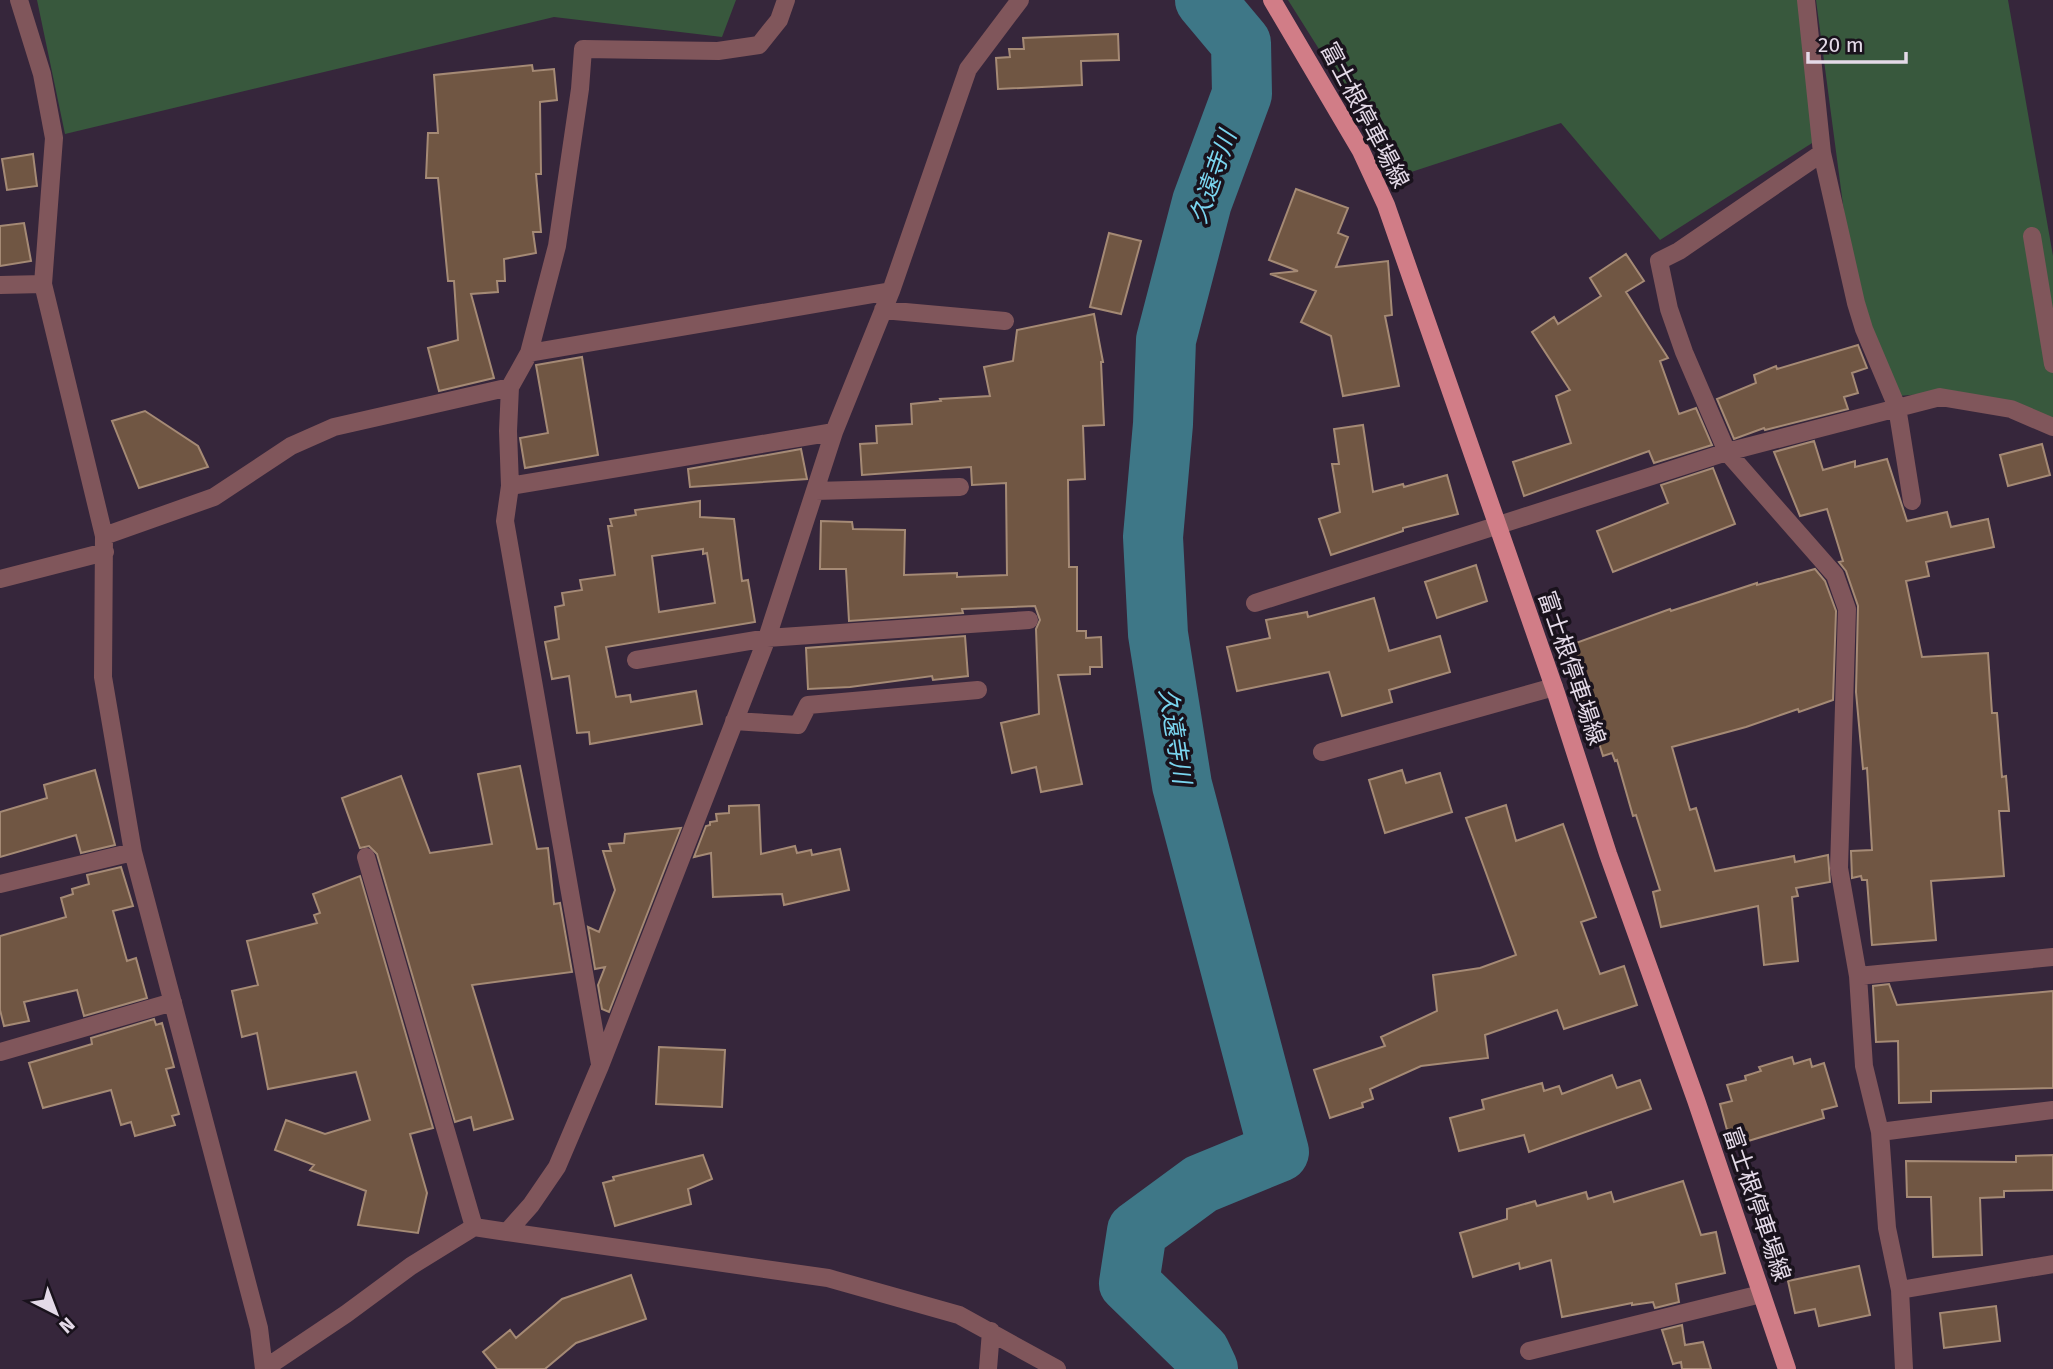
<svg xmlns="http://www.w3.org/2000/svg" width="2053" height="1369" viewBox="0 0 2053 1369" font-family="'Fira Sans','Noto Sans JP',sans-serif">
  <rect width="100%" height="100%" fill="#36263b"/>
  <path fill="#38583d" d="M37,0H736L722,37L554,17L65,134Z
    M1288,0H1801L1820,138L1660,240L1561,123L1399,176Z
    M1816,0H2008L2053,256V424L1957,391L1887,397L1856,303Z"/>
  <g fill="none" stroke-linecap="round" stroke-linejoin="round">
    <path stroke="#3e7787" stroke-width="60" d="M1205,0L1241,43L1242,94L1202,202L1166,340L1163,424L1153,537L1158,634L1182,785L1279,1152L1201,1184L1137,1231L1129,1283L1200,1352L1208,1369"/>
  </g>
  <path fill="#705643" stroke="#a58a75" stroke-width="2" fill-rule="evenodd" d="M1118,34L1119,60L1081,61L1082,85L998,89L996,58L1010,57L1009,49H1024L1023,38Z
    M532,65L533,71L554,69L557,100L540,102L541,174H536L541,232H533L536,253L504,259L505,281H497L498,292L471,294L494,378L439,391L428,348L458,340L454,281H448L438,178H426L428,133H438L434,75Z
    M33,154L37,186L7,190L2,159Z
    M1296,189L1348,208L1338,233L1348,237L1336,267L1388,261L1392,315L1385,316L1399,386L1343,396L1331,336L1301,322L1316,291L1270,274L1298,271L1269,260Z
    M24,223L31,261L0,266V226Z
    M1109,233L1141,241L1121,314L1090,307Z
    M1626,254L1644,281L1626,292L1668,358L1660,361L1679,414L1696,408L1712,445L1654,463L1649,451L1524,496L1513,462L1571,443L1556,396L1570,390L1532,332L1554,317L1558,324L1601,296L1590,278Z
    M1094,314L1103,362H1101L1104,425L1083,426L1085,479L1068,480L1069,567H1077V631H1086V638L1101,637L1102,667H1090V674L1058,675L1082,784L1041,792L1036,767L1012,773L1001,723L1039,714L1036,629L1040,620L1035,606L962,609L963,613L849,621L846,569H820L821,521L852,522L853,529L905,530L904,575L957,573V577L1007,575L1006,483L972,485L971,467L862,475L860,444L877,443L876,426L912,424L911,404L941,401L940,399L990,396L984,367L1013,361L1017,330Z
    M1858,345L1867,368L1852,373L1858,393L1844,397L1848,409L1765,430L1764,428L1734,439L1717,399L1756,383L1754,375L1776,366L1777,369Z
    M582,357L598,455L525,468L520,438L548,433L536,365Z
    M145,411L198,446L208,467L139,488L112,421Z
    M1363,425L1373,492L1403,484L1404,487L1447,475L1458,514L1403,528V531L1331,555L1319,519L1340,512L1332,464H1339L1334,429Z
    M1814,441L1823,470L1855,461V467L1887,459L1907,521L1947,512L1951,527L1988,519L1994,547L1926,562L1929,576L1906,581L1922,657L1988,653L1992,713H1997L2002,777L2006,776L2009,811H1999L2004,876L1931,881L1936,940L1872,945L1867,880H1862L1861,876L1852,878L1851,851L1872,850L1867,768L1863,769L1856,692L1858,606L1846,571L1839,562L1843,561L1827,509L1800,516L1774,452Z
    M2042,444L2050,475L2008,486L2000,455Z
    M801,449L807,479L690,487L688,469Z
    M1713,468L1735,524L1613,572L1597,531L1668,503L1661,485Z
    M700,501V517L734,519L742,581L748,580L755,622L606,647L616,697L630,695L631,702L696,691L702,724L590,744L589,732L577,733L569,676L552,679L545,642L559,639L555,607L564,605L562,593L582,590L580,580L615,575L608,526H612L610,519L636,515L635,510ZM703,549V554L707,553L715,603L659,612L652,556Z
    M1476,565L1487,601L1437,618L1425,582Z
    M1815,569L1825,581L1836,611L1833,700L1799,712L1798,709L1746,727L1672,747L1690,810L1696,808L1715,871L1794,856L1795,862L1828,855L1830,882L1796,888L1798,896L1792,897L1798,961L1764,965L1758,906L1661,927L1653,892L1660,890L1636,815L1633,816L1617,760L1615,761L1612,753L1603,756L1590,714L1588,715L1568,659L1578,656L1573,644L1670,609L1671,611L1757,583V585Z
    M1374,598L1389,651L1440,636L1450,672L1389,690L1392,702L1342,716L1329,672L1237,691L1227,647L1270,638L1266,620L1307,612L1308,617Z
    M965,636L968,676L933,680L932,676L850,687L808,689L806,648Z
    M520,766L537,849L548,848L554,904L560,903L572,972L472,985L513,1119L474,1130L471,1117L455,1122L377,854L369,846L360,848L342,798L401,776L430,853L492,844L478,774Z
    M95,770L115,845L81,853L76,835L0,857V812L47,798L44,785Z
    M1402,770L1406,783L1440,773L1452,812L1385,833L1369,780Z
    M759,805L761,854L795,846L797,853L811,850L812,855L840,849L849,890L784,905L782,894L713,897L711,853L694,857L706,826L710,825V822L717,821L716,814L729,813V806Z
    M1506,805L1516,841L1563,824L1596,917L1581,922L1600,974L1624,966L1637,1005L1564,1029L1557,1010L1485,1035L1488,1058L1421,1066L1370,1089L1373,1099L1362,1103L1363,1107L1330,1118L1314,1070L1385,1046L1381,1037L1437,1011L1433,975L1480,968L1516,955L1466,818Z
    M681,828L667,863L609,1012L602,1009L598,985L605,967L595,969L588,927L599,932L615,890L603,851H611L609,844L624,843L625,834Z
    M121,867L133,906L113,911L127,961L136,958L147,998L84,1016L77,990L24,1002L29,1021L4,1026L0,1010V936L66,917L61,898L73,894L72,889L89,884L87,875Z
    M360,876L433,1128L410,1134L427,1193L418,1233L358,1225L366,1191L310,1170L314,1165L275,1150L286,1120L325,1134L370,1120L356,1072L268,1089L257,1033L242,1037L232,991L258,985L247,941L317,923L314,915L320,913L313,894Z
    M1889,984L1897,1005L2053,991V1088L1931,1091V1102L1899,1103L1898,1041L1876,1042L1873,986Z
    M154,1019L156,1025L162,1023L174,1067L166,1069L179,1114L172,1116L175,1125L135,1136L131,1122L121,1125L111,1090L43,1108L29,1063L92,1044L91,1038Z
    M659,1047L725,1050L722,1107L656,1104Z
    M1792,1057L1794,1064L1810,1059L1812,1067L1824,1063L1837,1106L1822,1110L1824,1118L1735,1145L1730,1129L1727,1130L1720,1104L1732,1101L1727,1085L1746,1080L1745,1076L1761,1071L1759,1067Z
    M1612,1075L1617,1088L1640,1080L1651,1109L1529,1152L1524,1135L1459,1151L1450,1118L1484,1109L1482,1100L1542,1083L1544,1091L1559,1086L1562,1094Z
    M703,1155L712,1179L688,1189L691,1204L615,1226L603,1183L614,1180L613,1177Z
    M2053,1155V1190L2004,1191V1197L1980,1198L1982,1255L1933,1257L1931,1197H1907L1906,1161L2016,1162V1156Z
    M1683,1181L1701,1235L1716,1232L1725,1273L1676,1284L1679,1302L1655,1308L1653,1302L1632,1305V1303L1562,1317L1551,1260L1520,1269L1519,1263L1473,1277L1460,1233L1507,1219V1209L1535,1201L1537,1206L1586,1192L1588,1199L1611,1192L1614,1202Z
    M1859,1266L1870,1315L1819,1326L1815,1309L1795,1313L1788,1281Z
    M631,1275L646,1319L576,1343L545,1369H497L483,1352L510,1330L516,1338L562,1299Z
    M1996,1306L2000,1341L1944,1348L1940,1313Z
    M1682,1325L1685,1345L1703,1342L1711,1369H1682L1681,1362L1673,1364L1662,1330Z"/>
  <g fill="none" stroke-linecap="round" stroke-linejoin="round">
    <path stroke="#80565b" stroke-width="18" d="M19,0L42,74L54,138L43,284L104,536L103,677L133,852L259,1328L264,1369
      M1806,0L1822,153L1856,303L1864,329L1897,407L1912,501
      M1822,153L1679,251L1659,261L1669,309L1684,352L1727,452L1835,575L1847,609L1839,868L1858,976L1864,1066L1880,1132L1887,1228L1900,1290L1904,1369
      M2032,236L2053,364
      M0,285L43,284
      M883,310L1005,321
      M529,353L891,291
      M510,486L834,432
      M815,491L960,487
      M104,536L214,497L291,446L334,427L510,387
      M0,579L105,552
      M1255,603L1727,452L1940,397L2011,409L2053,427
      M636,660L767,638L1029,620
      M734,721L798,725L808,705L978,690
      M1322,752L1554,687
      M366,857L474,1227
      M0,884L133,852
      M1858,976L2053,957
      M0,1052L173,1002
      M600,1064L505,521L510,486L508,431L510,387L529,353L557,246L580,89L583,49L718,51L759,45L779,20L786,0
      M1880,1132L2053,1110
      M507,1232L828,1278L959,1315L1057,1369
      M1900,1290L2053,1264
      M1529,1351L1761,1294
      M264,1369L346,1314L411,1266L474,1227L507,1232L531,1205L557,1167L600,1066L767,638L834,432L891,291L968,69L1020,0
      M988,1369L991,1331"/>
    <path stroke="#d17d87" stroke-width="18" d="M1272,0L1361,151L1386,205L1556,693L1608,854L1696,1100L1787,1369"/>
  </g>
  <g text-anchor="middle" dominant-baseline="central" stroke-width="7" stroke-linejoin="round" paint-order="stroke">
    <g font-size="23" fill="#e4dae8" stroke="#19121c">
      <text transform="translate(1365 115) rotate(62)">富士根停車場線</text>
      <text transform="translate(1572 668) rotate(71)">富士根停車場線</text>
      <text transform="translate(1757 1204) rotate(71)">富士根停車場線</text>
    </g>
    <g font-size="24" font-style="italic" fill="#7ad5ef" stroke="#19121c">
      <text transform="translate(1213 177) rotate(-71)">久遠寺川</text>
      <text transform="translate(1175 736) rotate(81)">久遠寺川</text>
    </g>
  </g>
  <g transform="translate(56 1313) rotate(138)" stroke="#19121c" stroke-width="5" paint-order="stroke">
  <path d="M0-5L12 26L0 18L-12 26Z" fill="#e4dae8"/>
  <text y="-10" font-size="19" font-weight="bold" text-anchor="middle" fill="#e4dae8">N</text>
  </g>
  <path d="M1808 52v10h98v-10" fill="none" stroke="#e4dae8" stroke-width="3.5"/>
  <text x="1818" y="52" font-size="21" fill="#e4dae8" stroke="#19121c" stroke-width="5" paint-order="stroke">20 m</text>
</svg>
